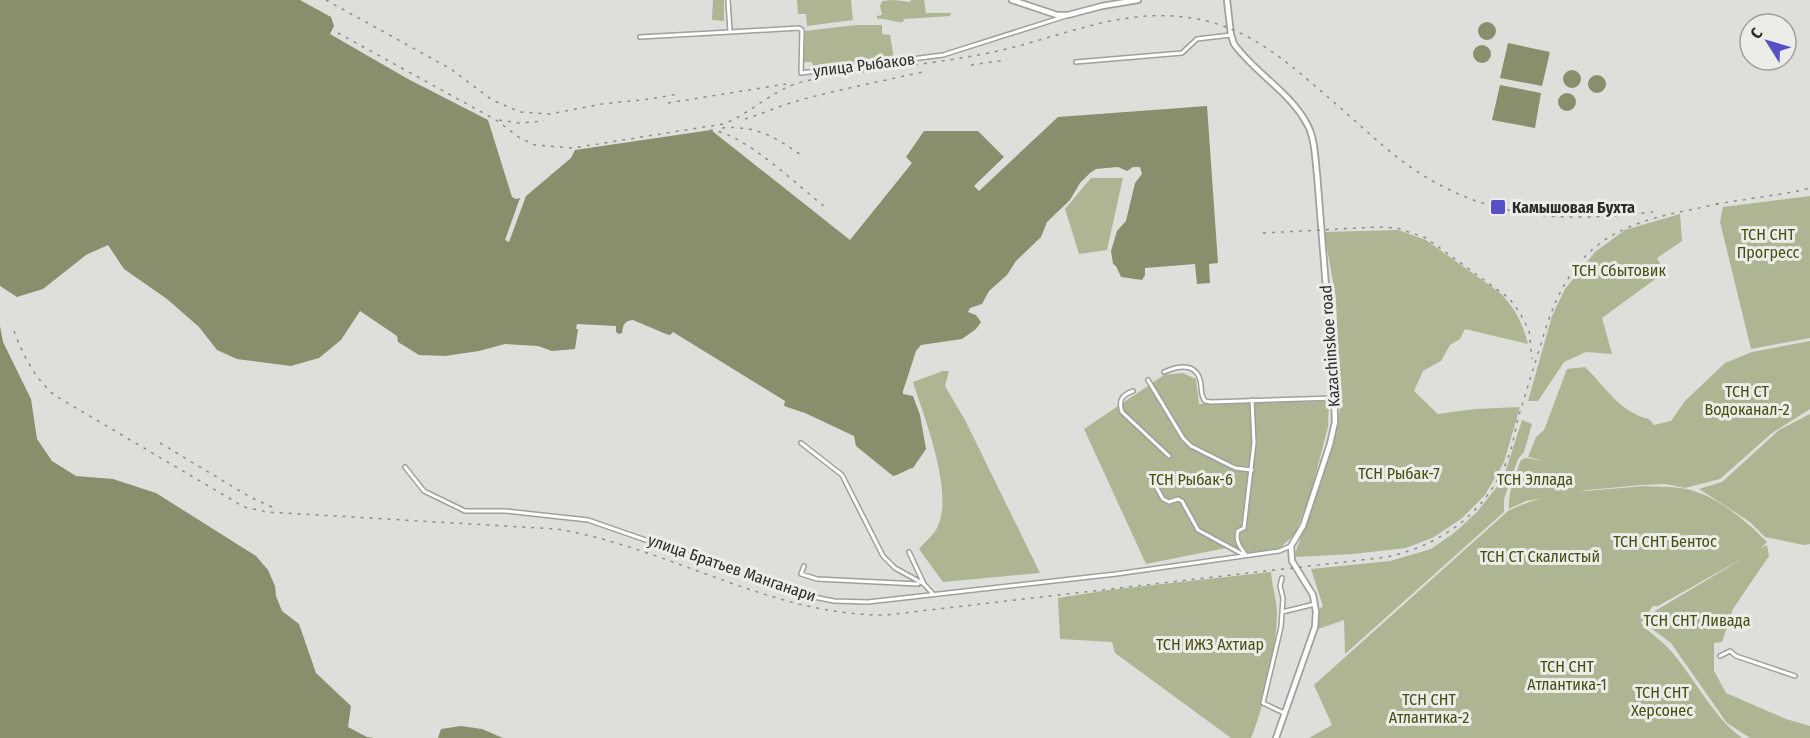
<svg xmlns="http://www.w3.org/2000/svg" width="1810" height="738" viewBox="0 0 1810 738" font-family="'Fira Sans Condensed',sans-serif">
  <rect width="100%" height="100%" fill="#dedfdb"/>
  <path fill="#aeb593" d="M713,0H724V21L712,20Z
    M797,0H851L853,20L807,26L806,14H798Z
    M893,0L910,2L911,0H924L926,13H951L950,16L904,19L903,22C895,23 886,18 877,19V16L882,15L880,6L882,1Z
    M856,25H882V34L890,35L894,58L813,66L812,62H803L805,31Z
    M1091,178H1123L1107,250L1079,254L1065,209Z
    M1810,196V338L1751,349L1720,222L1723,207Z
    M1680,214L1682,241L1657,258L1665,272L1602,318L1612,354L1586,352L1564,362L1538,401H1528L1552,316L1565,289L1595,252L1625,230Z
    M1398,230L1426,240L1499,292C1514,306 1523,324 1528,344L1465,329L1460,339L1450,345L1441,361L1423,371L1414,391L1438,414L1475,409L1520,407L1504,462L1485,495L1461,519L1434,537L1406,548L1353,554L1294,557L1338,427L1340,404L1336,298L1324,232Z
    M1810,341V409L1772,433L1720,479L1685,488L1665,484L1641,485L1589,490L1526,501L1509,509C1508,492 1515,476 1521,460L1526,458L1544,461L1528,457L1536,437L1544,430L1567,369L1585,367C1605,386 1620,413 1649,419L1654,425L1671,421L1685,401L1725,363L1752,352Z
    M943,371H949L945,386L965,420L1040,573L943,582L919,549C924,543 933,535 937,528C955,494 924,417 913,382Z
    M1183,373L1196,379L1199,404L1329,401L1328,427L1311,492L1295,534L1280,548L1251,553L1231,547L1146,564L1084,429L1164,375Z
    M1810,414V544L1804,545L1765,537L1750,522L1699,489L1722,482L1779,430Z
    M1522,420L1532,424L1524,452L1518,459L1504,499V512L1345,654L1344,620L1318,629V611L1323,606L1311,569L1390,561L1431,549L1454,533L1477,512L1503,479Z
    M1643,486C1655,487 1668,486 1680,488C1713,492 1744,519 1767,542L1761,548L1767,545L1769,556L1733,609L1722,642L1714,643V671L1726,693L1786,719L1810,726V738H1750L1727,723L1671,643L1652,629L1649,620L1655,611L1747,556L1658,606H1653L1641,623C1650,634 1659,638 1668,648C1695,677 1710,714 1742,738H1309L1332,725L1314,685L1508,511C1548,490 1598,491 1643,486Z
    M1271,572C1272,586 1277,600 1277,614C1276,651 1265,704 1251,738H1231L1115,653L1112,642L1060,639L1058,598L1109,590Z"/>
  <path fill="#898f6c" d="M0,0H300L331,17L334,26L330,34L408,79L488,120L512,197L516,199L520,198L505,240L509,242L526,196L571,158L575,150L711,130L850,240L912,163L906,157L924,131H978L1004,157L974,186L979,191L1058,117L1207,106L1218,263L1209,264L1210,283L1197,284L1195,264L1145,268V275L1142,280L1121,277L1116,266L1113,264L1111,251L1117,231L1126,221L1135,183L1142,174L1140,167H1133L1127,171L1118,167L1096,169L1090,173L1080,183L1070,200L1047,222L1041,237L1016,261L1007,275L989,291L982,304L970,308L968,312L976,315L981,322L976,329L962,339L921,345L916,351L903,391V394L913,396L920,415L926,449L913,468C905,470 901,474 893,476L856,446L854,436L805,413L784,406L785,401L673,332L670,335L666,334L633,320C624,321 623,325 622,333L619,334L616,332V326L577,324L576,329H578L575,349L552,351L538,346L505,344L479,351L445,356L419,355L398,342L397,336L360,311L341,340L319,358L291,366L237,359L217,350L199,327L167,299L124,269L108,245L86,255L43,289L17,297L0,286Z
    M1478 31a9 9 0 1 1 18 0a9 9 0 1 1-18 0Z
    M1508,43L1550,52L1542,86L1500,78Z
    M1473 54a9 9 0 1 1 18 0a9 9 0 1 1-18 0Z
    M1563 79a9 9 0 1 1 18 0a9 9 0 1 1-18 0Z
    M1588 84a9 9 0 1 1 18 0a9 9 0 1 1-18 0Z
    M1500,85L1541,93L1535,128L1492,120Z
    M1558 102a9 9 0 1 1 18 0a9 9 0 1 1-18 0Z
    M0,326L3,342L31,399L37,439L52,461L76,476L113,479L156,493L256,556L268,570L275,586L276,596L282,611L299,624L316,673L351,706L348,727L367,737L374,738H0Z
    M461,726L482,729L503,738H438L441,729Z"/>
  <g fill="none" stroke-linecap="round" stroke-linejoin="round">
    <g stroke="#9fa09c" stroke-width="6">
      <path id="street" d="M728,0L730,32L799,28L802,30L801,73L943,55L1066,16
        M640,37L730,32
        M1076,62L1182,53L1197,39L1231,35
        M1164,372C1175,367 1193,362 1199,377C1203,385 1199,394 1205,401L1211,402L1335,398
        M1148,380L1183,438L1191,446L1235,468L1252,470
        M1133,391C1122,395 1118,400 1122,412L1169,456
        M801,443L842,475L883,556L895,568L924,584
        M405,467L424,491L465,511H505L588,520L804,595L834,601L868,602L1116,574L1279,551L1291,546
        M1149,474L1163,499L1169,502L1178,499L1182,501L1198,530L1244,555
        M909,552L924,584
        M1246,555C1240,547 1235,541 1238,531L1244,528L1254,443L1252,400
        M804,566L801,574L817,579L918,584
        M1282,578L1280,586L1283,598L1281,627L1263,703L1284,713
        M924,584L933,594
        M1282,612L1315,604
        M1720,656L1730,651L1736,656L1795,676"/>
    </g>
    <g stroke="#9fa09c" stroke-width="8">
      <path id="secondary" d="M1227,0L1231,35L1234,44C1255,73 1290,92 1307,124C1315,138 1315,158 1317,174L1334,388L1335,422L1330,444L1303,526L1291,546L1292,561L1313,595L1316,612L1315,627L1276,738"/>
    </g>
    <g stroke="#9fa09c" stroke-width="8">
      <path id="primary" d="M1012,0L1057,15H1068L1102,6L1138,0"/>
    </g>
    <use href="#street" stroke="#fff" stroke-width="3"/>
    <use href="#secondary" stroke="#fff" stroke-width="4.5"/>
    <use href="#primary" stroke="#fff" stroke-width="4.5"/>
    <path stroke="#8c8c89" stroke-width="1.5" stroke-dasharray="3 6" stroke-linecap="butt" d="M326,0L451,69L492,100L520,112L550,114L602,104L650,99L678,94
      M338,33L496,120L520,138L535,145L573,148L723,124C750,114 770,92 798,83C819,77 841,75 863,72C901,67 940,62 978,55C1059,41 1126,0 1211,22C1258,35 1293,67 1329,98C1355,120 1379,144 1406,164C1485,220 1561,223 1653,212
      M971,65L1007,60
      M668,103L786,84
      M745,119C762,114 779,106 797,101C840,89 883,81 927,71
      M499,120L519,123L544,121
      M722,128C758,125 776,138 804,157
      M710,130C743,132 798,186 825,207
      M1716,204L1794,192L1810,188
      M1263,233L1378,227L1397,228L1426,238L1509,298L1520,313L1529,330L1532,359
      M14,331C23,355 34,377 54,395L244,507L267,512L556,529C669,547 770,616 886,615L1387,557C1442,545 1487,512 1508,458C1513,445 1515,431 1518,418C1526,393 1533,369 1541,344C1552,305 1568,266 1603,241C1639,217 1682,212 1723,203
      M160,443L250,497L274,508"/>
  </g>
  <rect fill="#5750c8" stroke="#ecede8" stroke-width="2" x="1490" y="199" width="16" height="16" rx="3"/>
  <g text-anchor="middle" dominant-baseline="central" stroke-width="6" stroke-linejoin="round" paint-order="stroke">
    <g font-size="16" fill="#2c2c2a" stroke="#ecede8">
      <text transform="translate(864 65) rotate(-7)">улица Рыбаков</text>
      <text transform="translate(1330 346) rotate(-94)">Kazachinskoe road</text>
      <text transform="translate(732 568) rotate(19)">улица Братьев Манганари</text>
    </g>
    <g font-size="16" font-weight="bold" fill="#2c2c2a" stroke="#ecede8" text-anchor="start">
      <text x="1512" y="207">Камышовая Бухта</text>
    </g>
    <g font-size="16" fill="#474f12" stroke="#ecede8">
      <text x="1768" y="234">ТСН СНТ<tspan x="1768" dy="18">Прогресс</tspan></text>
      <text x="1619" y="270">ТСН Сбытовик</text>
      <text x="1747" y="391">ТСН СТ<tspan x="1747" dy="18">Водоканал-2</tspan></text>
      <text x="1399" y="473">ТСН Рыбак-7</text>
      <text x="1191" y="479">ТСН Рыбак-6</text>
      <text x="1535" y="479">ТСН Эллада</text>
      <text x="1665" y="541">ТСН СНТ Бентос</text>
      <text x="1540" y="556">ТСН СТ Скалистый</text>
      <text x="1697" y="620">ТСН СНТ Ливада</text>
      <text x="1210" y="644">ТСН ИЖЗ Ахтиар</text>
      <text x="1567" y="666">ТСН СНТ<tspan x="1567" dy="18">Атлантика-1</tspan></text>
      <text x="1662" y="692">ТСН СНТ<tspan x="1662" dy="18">Херсонес</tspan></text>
      <text x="1429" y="699">ТСН СНТ<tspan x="1429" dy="18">Атлантика-2</tspan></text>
    </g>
  </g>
  <g transform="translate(1768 42) rotate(307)"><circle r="28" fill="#ecede8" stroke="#9fa09c" stroke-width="1.5"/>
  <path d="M0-4.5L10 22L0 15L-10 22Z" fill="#5750c8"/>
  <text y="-9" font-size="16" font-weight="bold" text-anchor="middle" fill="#2c2c2a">С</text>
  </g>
</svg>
